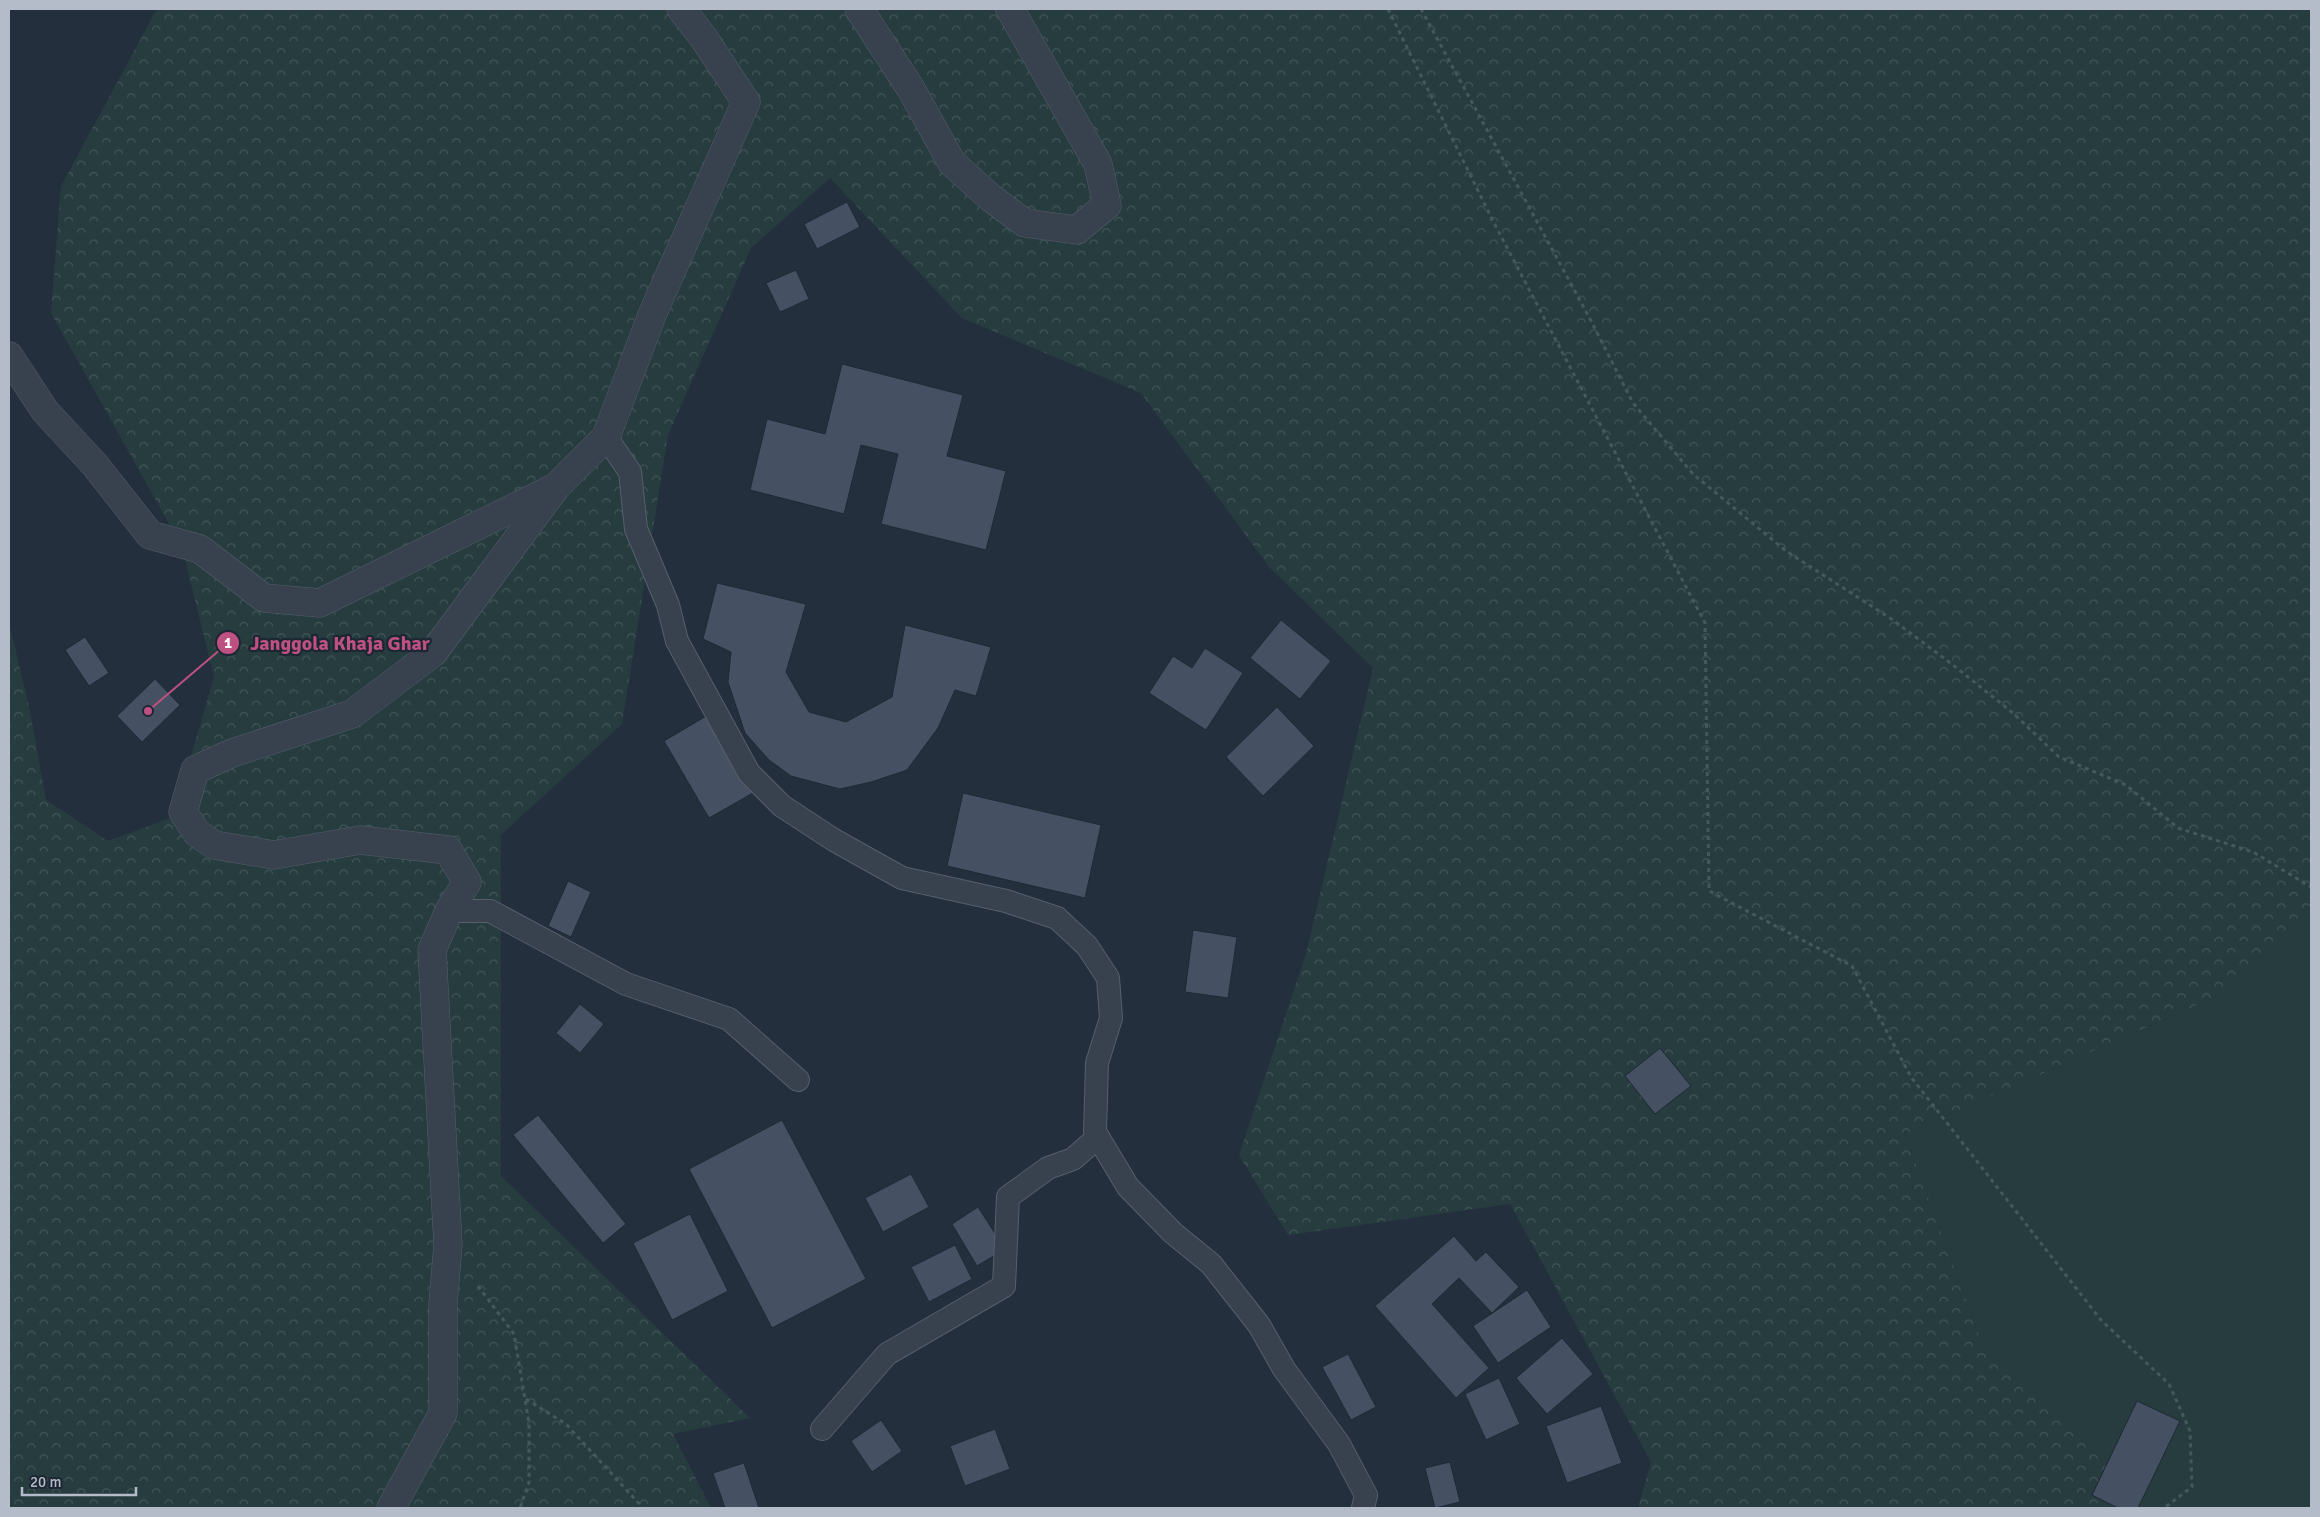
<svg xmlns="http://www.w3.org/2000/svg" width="2320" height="1517" viewBox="0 0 2320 1517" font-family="Signika,sans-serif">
  <defs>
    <pattern id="forest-crowns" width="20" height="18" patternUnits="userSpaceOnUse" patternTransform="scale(1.25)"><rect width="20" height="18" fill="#263c3f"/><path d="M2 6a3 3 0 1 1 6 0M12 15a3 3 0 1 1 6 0" fill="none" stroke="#435659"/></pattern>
  </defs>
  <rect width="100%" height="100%" fill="#242f3e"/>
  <path fill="#263c3f" d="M2311,905V1508H2148L1979,1335L1905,1134L2227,992Z"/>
  <path fill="url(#forest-crowns)" d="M157,9H2311V905L2227,992L1905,1134L1979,1335L2148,1508H1638L1651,1462L1510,1204L1288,1235L1239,1155L1306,954L1373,668L1270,568L1141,393L962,318L830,178L751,248L668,435L622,724L501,835V1176L750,1418L673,1434L711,1508H9V623L30,711L46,800L108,841L173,817L214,677L182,547L51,313L61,186Z"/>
  <path fill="#455162" stroke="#1f2835" d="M847,202L860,227L817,249L804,224Z
    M796,270L809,299L780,312L766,283Z
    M842,364L963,395L947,456L1006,471L986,550L881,524L898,454L861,445L844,514L750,490L767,419L825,434Z
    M717,583L806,604L786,672L809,712L846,722L892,697L905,625L991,647L976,696L955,690L938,728L907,770L871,782L840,789L791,776L769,760L745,733L728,682L731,652L703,639Z
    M1281,620L1331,661L1300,699L1250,658Z
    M85,637L109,673L89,686L65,650Z
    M1205,648L1243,673L1206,730L1149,693L1173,656L1192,668Z
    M155,679L180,705L142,742L117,716Z
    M1277,707L1314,746L1263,796L1226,757Z
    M708,715L753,793L709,818L664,741Z
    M963,793L1101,825L1085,898L947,866Z
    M568,881L591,892L571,937L548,926Z
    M1193,930L1237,937L1228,998L1185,992Z
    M580,1004L604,1024L580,1053L556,1033Z
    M1660,1048L1691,1086L1655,1114L1625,1076Z
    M538,1115L626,1224L603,1243L513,1135Z
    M782,1120L866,1279L772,1328L689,1169Z
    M911,1174L929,1207L883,1232L865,1198Z
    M978,1207L1005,1249L977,1266L952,1224Z
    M690,1214L728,1291L672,1320L633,1243Z
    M1454,1236L1476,1261L1486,1252L1519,1287L1492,1313L1459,1278L1432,1304L1489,1368L1456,1398L1375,1306Z
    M955,1245L972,1279L929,1302L911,1267Z
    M1527,1290L1551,1327L1498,1363L1473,1326Z
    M1562,1338L1593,1374L1547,1414L1516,1378Z
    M1348,1354L1376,1407L1351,1420L1322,1367Z
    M1499,1378L1520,1424L1486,1440L1465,1394Z
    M2137,1401L2180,1421L2138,1508H2118L2092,1495Z
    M1601,1406L1622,1463L1567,1483L1546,1426Z
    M881,1420L902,1451L872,1472L851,1441Z
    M995,1429L1010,1469L965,1486L950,1446Z
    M1450,1462L1460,1502L1435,1508L1425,1468Z
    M744,1463L759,1508H725L713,1473Z"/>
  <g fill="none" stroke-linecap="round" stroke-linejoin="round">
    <g stroke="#565f6c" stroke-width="24">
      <path id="lane" d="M606,437L630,472L636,529L668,605L677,641L749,773L782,806L834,840L902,878L1006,901L1057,918L1087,946L1108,978L1111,1018L1097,1063L1095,1132L1128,1187L1173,1233L1211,1264L1259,1325L1284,1369L1339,1444L1366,1495L1363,1508
        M449,911H490L626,984L729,1019L798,1080
        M822,1429L887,1354L1004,1286L1008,1197L1048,1168L1073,1159L1098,1137"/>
    </g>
    <g stroke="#565f6c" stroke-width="29">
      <path id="street" d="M859,9L911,89L952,163L991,198L1025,223L1077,230L1107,205L1098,164L1010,9
        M9,356L45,411L95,465L150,535L200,549L264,598L320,603L552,489
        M391,1508L443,1413V1304L448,1245L432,950L449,911L467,882L448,850L360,840L274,855L214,845L197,833L183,812L195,770L232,753L352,714L433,653L556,487L606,437L652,315L746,102L703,37L681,9"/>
    </g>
    <path stroke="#44595c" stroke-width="3" stroke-dasharray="4 4" stroke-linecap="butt" d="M1388,9L1493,221L1705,623L1709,891L1852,966L1911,1077L2101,1320L2169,1384L2190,1431L2192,1487L2164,1508
      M1421,9L1589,317L1633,403L1693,474L1786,551L1893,620L1953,665L2013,713L2059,757L2126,785L2178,828L2253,852L2311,887
      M478,1286L514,1334L529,1423V1482L520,1508
      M526,1399L566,1424L643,1508"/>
    <use href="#lane" stroke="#38414e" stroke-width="22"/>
    <use href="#street" stroke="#38414e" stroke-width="28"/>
  </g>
  <path fill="none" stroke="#bd5182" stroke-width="2" d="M148 711L228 643"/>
  <g fill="#bd5182" stroke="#1d2633" stroke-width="2">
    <circle cx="148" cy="711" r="5"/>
    <circle cx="228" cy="643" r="12"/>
  </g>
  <g font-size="15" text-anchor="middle" font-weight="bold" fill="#fff">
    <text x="228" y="648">1</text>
  </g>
  <g font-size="20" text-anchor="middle" font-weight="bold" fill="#bd5182" stroke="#1d2633" stroke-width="4.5" stroke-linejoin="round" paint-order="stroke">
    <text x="340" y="650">Janggola Khaja Ghar</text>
  </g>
  <rect width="2320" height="1517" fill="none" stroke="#b4bcc9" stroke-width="20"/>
  <path d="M22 1487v8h114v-8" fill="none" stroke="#b4bcc9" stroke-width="2.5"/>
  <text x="30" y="1487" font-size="15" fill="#b4bcc9" stroke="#1d2633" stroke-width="4" paint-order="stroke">20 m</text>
</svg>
